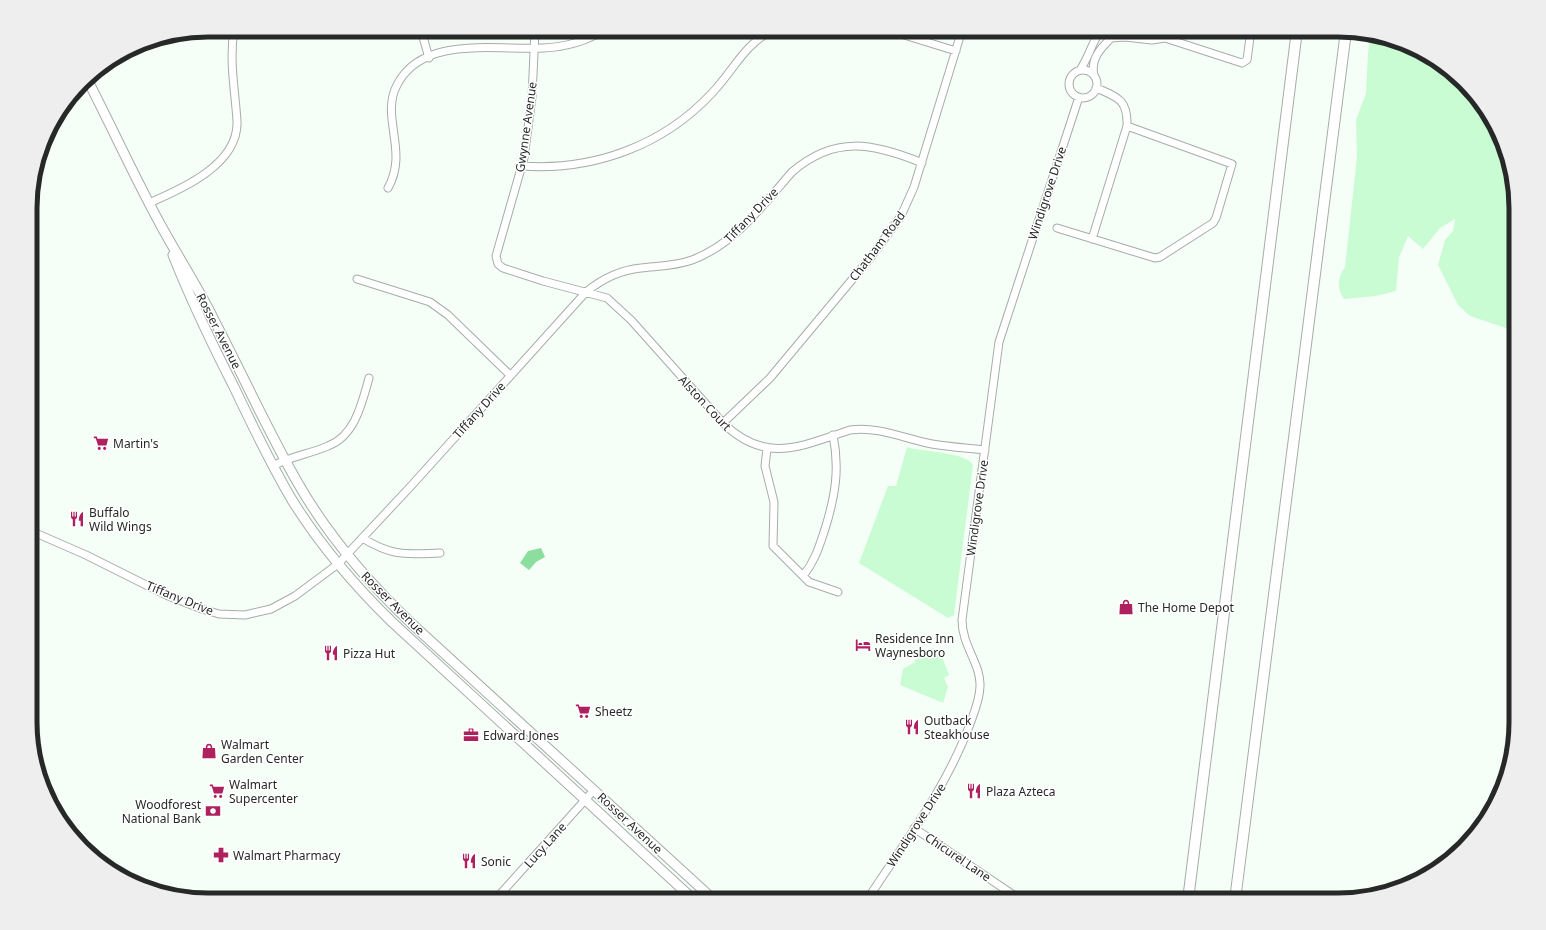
<svg xmlns="http://www.w3.org/2000/svg" width="1546" height="930" viewBox="0 0 1546 930" font-family="'Noto Sans',sans-serif">
  <rect width="100%" height="100%" fill="#f6fef8"/>
  <path fill="#c9fcd3" d="M1371,34L1384,36L1427,54L1464,82L1492,119L1516,196V328H1506L1470,316L1458,305L1438,265L1445,240L1453,231L1455,219L1440,228L1423,249L1408,236L1399,258L1396,291L1376,296L1344,299C1337,288 1337,279 1345,267L1357,157L1356,120L1366,93L1368,52Z
    M907,447C922,452 967,452 973,465L954,615L948,618L859,563L888,486H896Z
    M935,654H941L949,675L944,678L948,687L943,703L900,685L903,669L915,662V660Z"/>
  <path fill="#8bde9e" d="M541,548L545,557L536,562L529,570L520,563L528,551Z"/>
  <g fill="none" stroke-linecap="round" stroke-linejoin="round">
    <g stroke="#a6ada8" stroke-width="9">
      <path id="minor" d="M421,30L429,58
        M535,30L532,97L524,158L496,256L498,264L503,268L543,281L607,298L631,320L723,423C766,465 801,446 850,430C879,426 905,439 932,444C949,447 967,448 985,450
        M888,30L956,51
        M1102,30L1110,38L1125,37L1152,40L1165,38L1242,63L1247,60L1251,30
        M1080,70C1089,57 1091,44 1101,30
        M1069 84a14 14 0 1 1 28 0a14 14 0 1 1-28 0Z
        M1094,75C1090,59 1101,48 1111,38
        M522,166C593,171 663,146 712,93C734,70 743,46 772,30
        M388,188C409,151 380,117 397,85C423,34 499,51 543,48C565,47 585,42 604,30
        M149,203C182,189 239,164 237,121C235,90 229,61 234,30
        M1057,228L1155,258L1160,257L1213,223L1216,218L1232,164L1127,126
        M1092,239L1127,126C1128,100 1118,97 1096,88
        M357,279L430,302L448,315L510,375
        M723,423L770,378L871,257L901,216L914,187L962,30
        M767,449L765,466L774,502L773,546L809,582L838,592
        M273,466C291,456 310,454 328,446C355,436 362,403 369,378
        M31,531L86,555L166,595L202,609L219,614L245,615L271,609L295,596L338,564L411,486L586,292C602,279 620,270 641,268C659,266 676,266 692,260C735,244 763,205 792,172C835,135 873,143 922,163
        M362,538C394,557 405,554 440,553
        M803,576C815,561 819,547 825,529C835,497 840,469 833,435
        M914,828L1021,900
        M495,900L594,790
        M867,900C904,843 946,789 970,724C974,713 980,699 980,686C981,664 962,646 962,620L999,342L1079,97"/>
    </g>
    <g stroke="#a6ada8" stroke-width="11">
      <path id="major" d="M87,79C113,129 136,181 164,231C180,260 199,289 214,320C243,375 268,432 299,485C329,537 369,583 412,624L714,900
        M173,255C191,300 212,344 234,387C252,425 271,464 292,500C320,545 354,585 392,622L694,900"/>
    </g>
    <g stroke="#a6ada8" stroke-width="12">
      <path id="highway" d="M1188,900L1297,30
        M1235,900L1346,31"/>
    </g>
    <use href="#minor" stroke="#fff" stroke-width="7"/>
    <use href="#major" stroke="#fff" stroke-width="9"/>
    <use href="#highway" stroke="#fff" stroke-width="10"/>
  </g>
  <defs>
    <g id="supermarket-bare" transform="scale(1.2)"><path d="M-6-5.5h2.5l.6 2H6L4.5 2H-2.5L-4.4-4H-6ZM-1.5 3.2a1.3 1.3 0 1 0 .1 0ZM3 3.2a1.3 1.3 0 1 0 .1 0Z" fill="#ae215e" stroke="#fff" stroke-width="2.5" paint-order="stroke"/></g>
    <g id="restaurant-bare" transform="scale(1.2)"><path d="M-5-6h1v4h1v-4h1v4h1v-4h1v5L-1.5 .5V6h-2V.5L-5-1ZM5-6V6H3V1.5H1.5Q1.5-4 5-6Z" fill="#ae215e" stroke="#fff" stroke-width="2.5" paint-order="stroke"/></g>
    <g id="shop-bare" transform="scale(1.2)"><path d="M-5-2.5h2.3a2.7 3.5 0 0 1 5.4 0H5L5.5 6h-11ZM-1.5-2.5h3a1.5 2.3 0 0 0-3 0Z" fill="#ae215e" stroke="#fff" stroke-width="2.5" paint-order="stroke"/></g>
    <g id="hotel-bare" transform="scale(1.2)"><path d="M-6-4.5h1.5V1H6V5H4.5V3h-9V5H-6ZM-4 0a1.8 1.8 0 1 1 3.6 0ZM.5 0V-2.5h3Q6-2.5 6 0Z" fill="#ae215e" stroke="#fff" stroke-width="2.5" paint-order="stroke"/></g>
    <g id="office-bare" transform="scale(1.2)"><path d="M-6-3h4V-5.5h4V-3h4V5H-6ZM-1-4.5V-3h2v-1.5ZM-6 0V1H6V0Z" fill="#ae215e" stroke="#fff" stroke-width="2.5" paint-order="stroke"/></g>
    <g id="bank-bare" transform="scale(1.2)"><path d="M-6-4H6V4H-6ZM0-2.3a2.3 2.3 0 1 0 0 4.6a2.3 2.3 0 1 0 0-4.6Z" fill="#ae215e" stroke="#fff" stroke-width="2.5" paint-order="stroke"/></g>
    <g id="pharmacy-bare" transform="scale(1.2)"><path d="M-2-6h4v4h4v4h-4v4h-4v-4h-4v-4h4Z" fill="#ae215e" stroke="#fff" stroke-width="2.5" paint-order="stroke"/></g>
  </defs>
  <g fill-rule="evenodd">
    <use href="#supermarket-bare" x="101" y="443"/>
    <use href="#restaurant-bare" x="77" y="519"/>
    <use href="#shop-bare" x="1126" y="607"/>
    <use href="#hotel-bare" x="863" y="645"/>
    <use href="#restaurant-bare" x="331" y="653"/>
    <use href="#supermarket-bare" x="583" y="711"/>
    <use href="#restaurant-bare" x="912" y="727"/>
    <use href="#office-bare" x="471" y="735"/>
    <use href="#shop-bare" x="209" y="751"/>
    <use href="#supermarket-bare" x="217" y="791"/>
    <use href="#restaurant-bare" x="974" y="791"/>
    <use href="#bank-bare" x="213" y="811"/>
    <use href="#pharmacy-bare" x="221" y="855"/>
    <use href="#restaurant-bare" x="469" y="861"/>
  </g>
  <g text-anchor="middle" dominant-baseline="central" stroke-width="3" stroke-linejoin="round" paint-order="stroke">
    <g font-size="12" fill="#262927" stroke="#fff">
      <text transform="translate(526 127) rotate(-82)">Gwynne Avenue</text>
      <text transform="translate(1047 193) rotate(-72)">Windigrove Drive</text>
      <text transform="translate(751 215) rotate(-46)">Tiffany Drive</text>
      <text transform="translate(877 246) rotate(-53)">Chatham Road</text>
      <text transform="translate(219 331) rotate(63)">Rosser Avenue</text>
      <text transform="translate(705 403) rotate(47)">Alston Court</text>
      <text transform="translate(479 410) rotate(-48)">Tiffany Drive</text>
      <text transform="translate(977 508) rotate(-82)">Windigrove Drive</text>
      <text transform="translate(180 598) rotate(22)">Tiffany Drive</text>
      <text transform="translate(393 603) rotate(45)">Rosser Avenue</text>
      <text transform="translate(630 823) rotate(43)">Rosser Avenue</text>
      <text transform="translate(916 825) rotate(-57)">Windigrove Drive</text>
      <text transform="translate(545 845) rotate(-48)">Lucy Lane</text>
      <text transform="translate(958 857) rotate(34)">Chicurel Lane</text>
    </g>
    <g font-size="12" fill="#262927" stroke="#fff" text-anchor="start">
      <text x="113" y="443">Martin's</text>
      <text x="89" y="512">Buffalo<tspan x="89" dy="14">Wild Wings</tspan></text>
      <text x="1138" y="607">The Home Depot</text>
      <text x="875" y="638">Residence Inn<tspan x="875" dy="14">Waynesboro</tspan></text>
      <text x="343" y="653">Pizza Hut</text>
      <text x="595" y="711">Sheetz</text>
      <text x="924" y="720">Outback<tspan x="924" dy="14">Steakhouse</tspan></text>
      <text x="483" y="735">Edward Jones</text>
      <text x="221" y="744">Walmart<tspan x="221" dy="14">Garden Center</tspan></text>
      <text x="229" y="784">Walmart<tspan x="229" dy="14">Supercenter</tspan></text>
      <text x="986" y="791">Plaza Azteca</text>
      <text x="201" y="804" text-anchor="end">Woodforest<tspan x="201" dy="14">National Bank</tspan></text>
      <text x="233" y="855">Walmart Pharmacy</text>
      <text x="481" y="861">Sonic</text>
    </g>
  </g>
  <path d="M0 0H1546V930H0ZM208 37H1338A171 171 0 0 1 1509 208V722A171 171 0 0 1 1338 893H208A171 171 0 0 1 37 722V208A171 171 0 0 1 208 37Z" fill="#eee" fill-rule="evenodd"/>
  <path fill="none" stroke="#262927" stroke-width="5" d="M208 37H1338A171 171 0 0 1 1509 208V722A171 171 0 0 1 1338 893H208A171 171 0 0 1 37 722V208A171 171 0 0 1 208 37Z"/>
</svg>
